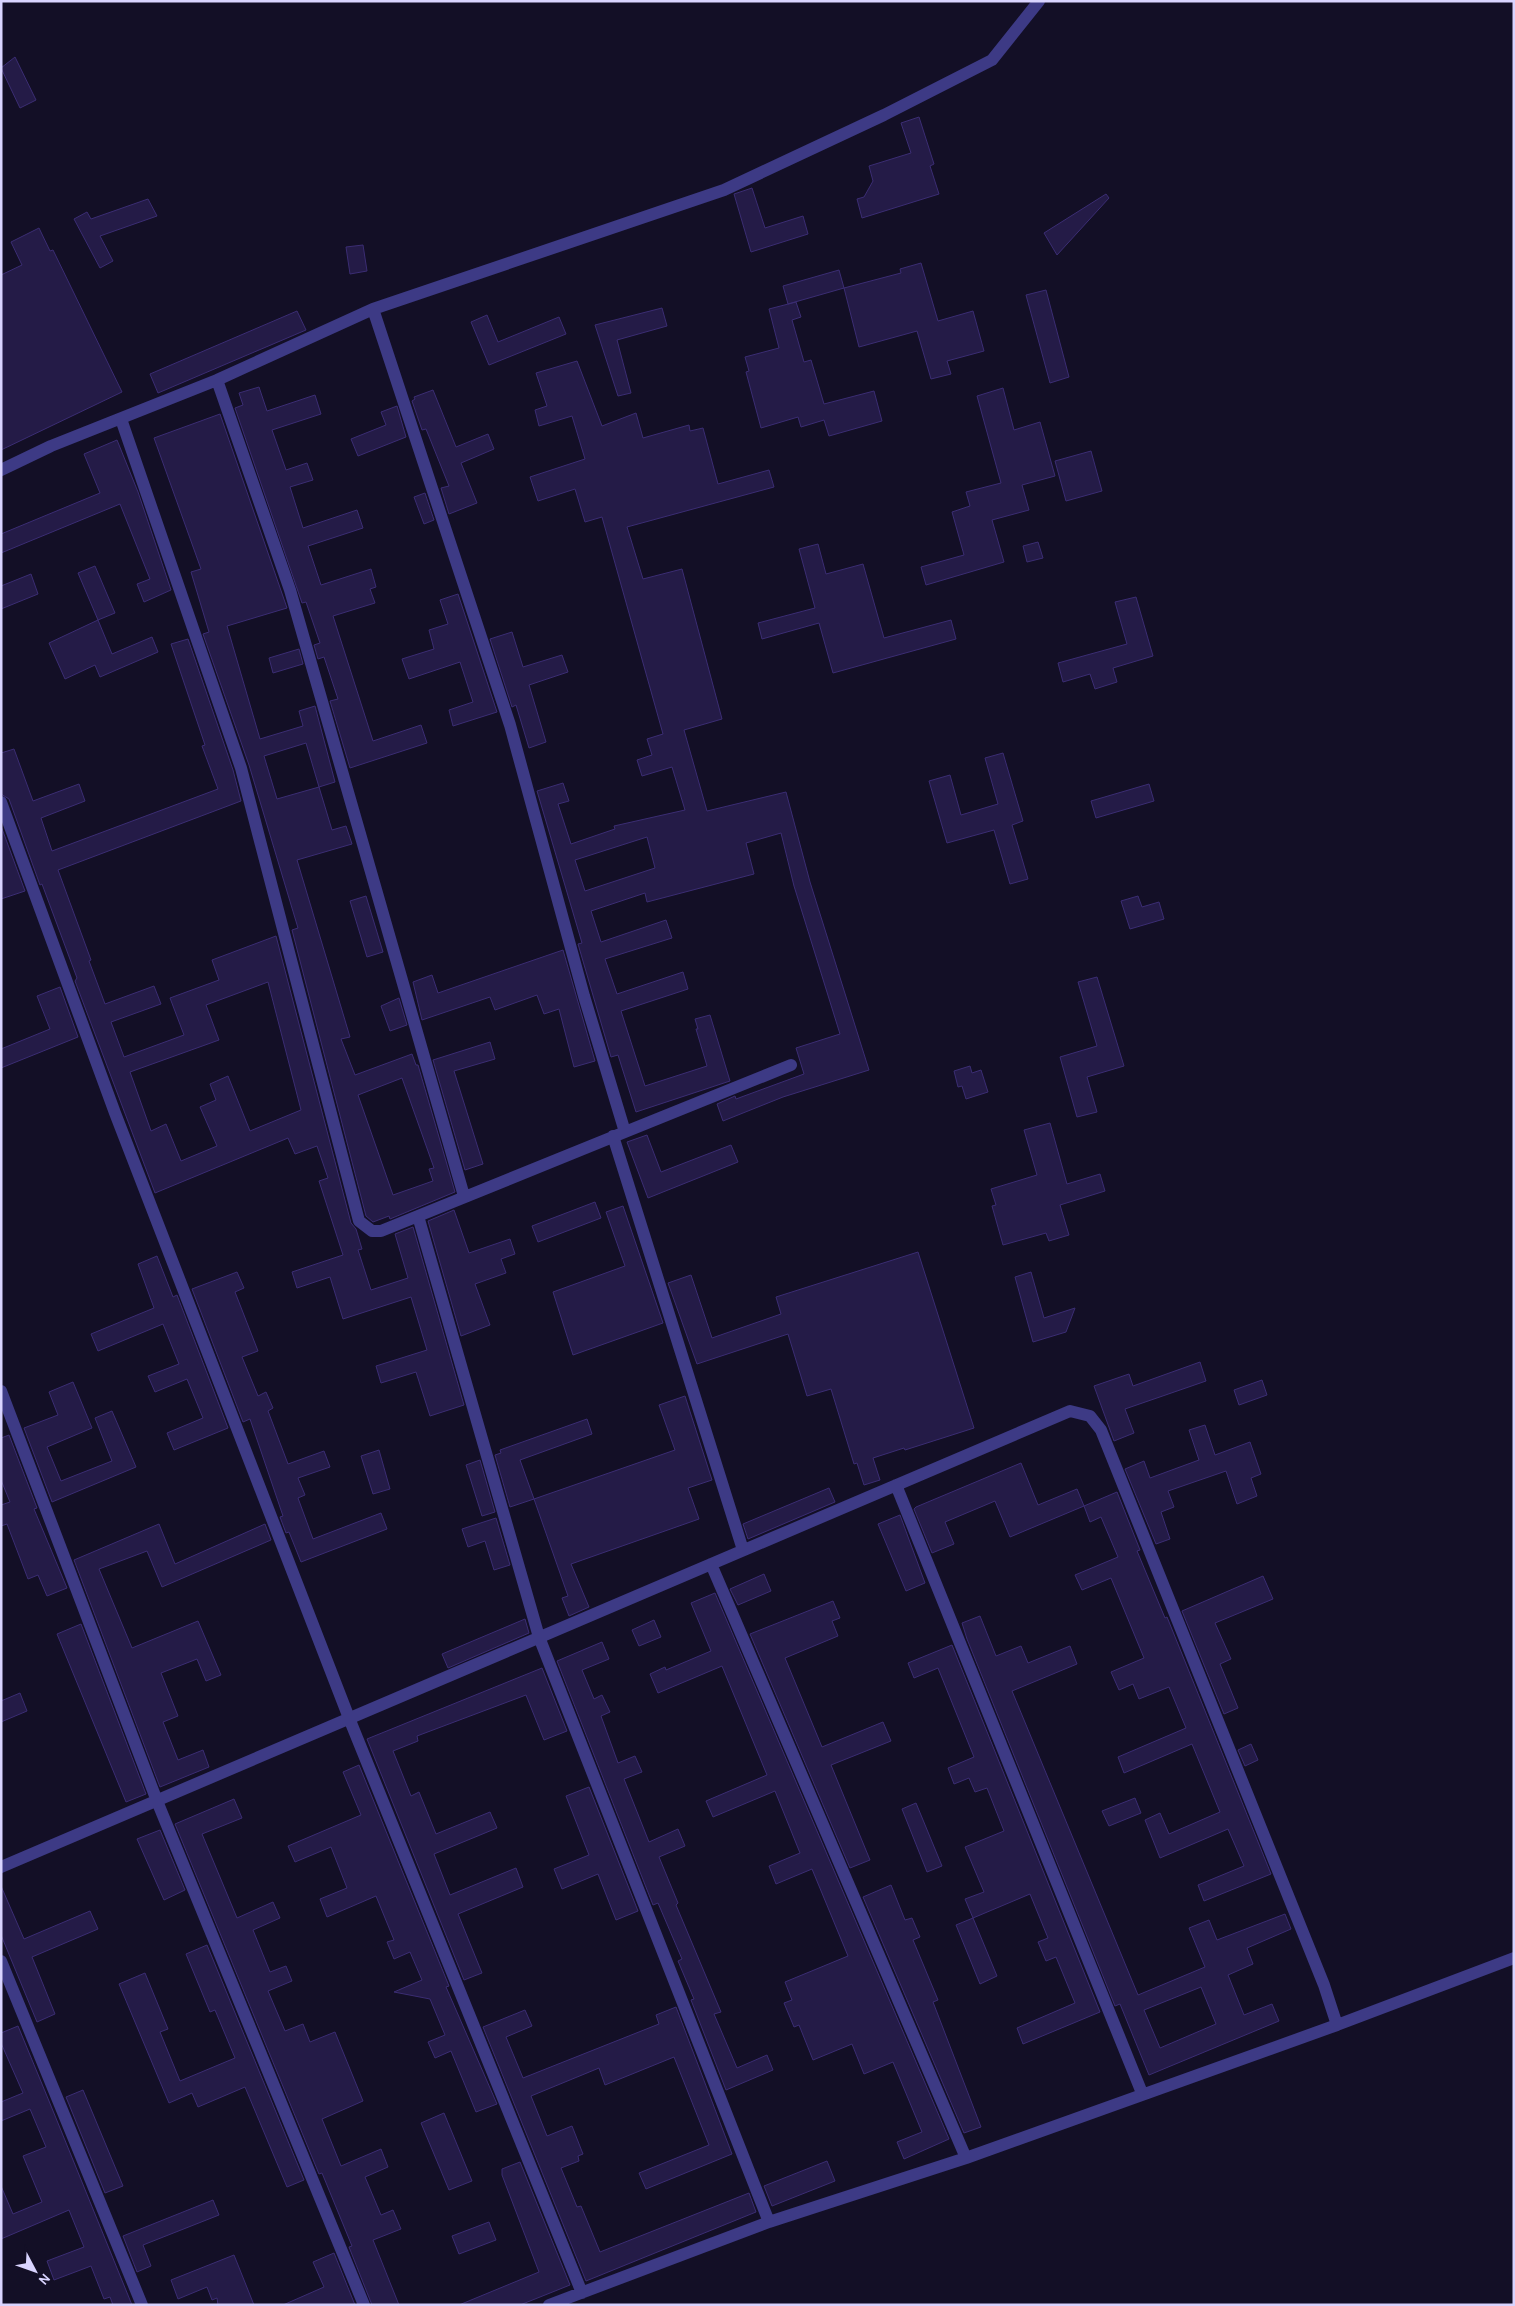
<svg xmlns="http://www.w3.org/2000/svg" width="1515" height="2306" viewBox="0 0 1515 2306" font-family="Karla,sans-serif">
  <rect width="100%" height="100%" fill="#130f26"/>
  <path fill="#241b47" stroke="#3b2d73" fill-rule="evenodd" d="M15,57L36,100L20,108L1,68Z
    M919,117L934,164L930,166L939,194L862,218L857,199L864,197L873,181L869,166L911,153L901,123Z
    M752,188L765,228L803,216L808,234L751,252L734,194Z
    M1106,194L1109,198L1057,255L1044,233Z
    M148,199L157,216L100,236L113,261L100,268L74,219L87,212L91,219Z
    M39,228L50,251L53,250L122,392L1,450V275L22,265L11,242Z
    M363,245L367,271L350,274L346,247Z
    M921,263L938,321L973,311L984,351L947,361L951,374L931,379L917,331L859,347L844,288L901,273L900,269Z
    M839,270L844,288L788,304L783,286Z
    M1046,290L1069,377L1050,383L1026,295Z
    M796,302L801,317L792,320L804,362L811,360L824,404L874,391L882,421L829,436L824,420L801,427L798,417L761,428L746,372L749,371L745,357L779,348L769,309Z
    M662,308L667,326L617,340L631,393L618,396L595,325Z
    M297,311L306,330L158,393L150,374Z
    M487,315L498,342L559,317L566,334L489,365L471,322Z
    M577,361L602,426L636,413L643,438L689,425L690,431L703,428L718,484L769,470L774,487L627,527L643,579L682,569L722,719L684,730L707,811L786,792L810,882L869,1070L783,1097L723,1121L717,1104L735,1096L736,1099L804,1074L796,1048L840,1034L794,886L781,833L746,843L754,874L647,902L645,893L591,911L601,942L666,920L672,938L605,959L617,994L683,972L688,989L621,1011L645,1086L707,1066L696,1029H698L695,1019L710,1015L730,1081L636,1112L618,1055L611,1057L578,944L582,943L537,791L563,783L569,801L558,804L571,844L615,829L614,826L685,810L672,767L642,776L637,760L652,755L647,739L663,734L602,517L585,522L575,489L538,501L530,477L585,459L572,416L539,426L535,410L547,406L536,373ZM647,837L655,868L585,891L575,860Z
    M259,387L267,411L315,395L321,414L272,430L286,470L307,463L313,480L290,487L303,528L357,510L363,528L308,546L321,585L371,569L376,587L370,589L375,603L333,616L373,741L421,725L427,743L350,768L330,701L338,699L324,657L318,659L314,645L320,643L306,602L302,603L235,408L243,405L239,393Z
    M1003,388L1014,430L1040,422L1055,476L1022,485L1029,510L992,520L1004,562L926,585L921,567L964,555L952,512L970,506L966,492L1001,483L977,396Z
    M433,390L456,447L488,434L494,449L461,463L477,503L449,514L441,488L449,486L426,429L422,430L412,401L415,399L414,397Z
    M397,406L406,437L358,456L351,439L386,425L381,412Z
    M220,414L287,608L227,626L260,739L303,726L299,711L315,706L335,782L319,787L332,830L346,826L352,844L297,860L350,1037L341,1039L355,1075L412,1054L416,1065H418L455,1192L390,1219L389,1216L373,1222L366,1216L292,930L298,928L249,765L203,634L209,632L191,572L201,569L154,438ZM306,743L319,787L277,799L264,756ZM402,1078L434,1168L429,1169L433,1181L393,1195L358,1095Z
    M117,440L138,492L171,590L144,602L137,584L150,579L120,504L1,553V534L100,493L84,454Z
    M1091,451L1102,491L1066,501L1055,461Z
    M425,493L434,520L424,524L414,497Z
    M1038,542L1043,558L1027,562L1023,546Z
    M818,544L826,574L863,564L884,638L951,620L956,639L833,673L819,623L762,639L758,623L815,608L799,549Z
    M95,566L115,613L98,620L78,573Z
    M31,574L38,594L1,609V586Z
    M458,594L497,712L453,726L449,710L473,702L460,662L409,679L402,659L434,649L429,630L448,624L440,600Z
    M1136,597L1153,656L1113,668L1117,682L1095,689L1090,674L1063,682L1058,663L1127,644L1115,602Z
    M98,620L112,654L152,637L158,652L100,677L95,665L65,679L49,643Z
    M512,632L523,667L562,655L568,672L529,685L546,742L529,748L516,705L512,707L490,639Z
    M188,639L233,770L241,801L58,870L91,960L89,961L105,1004L154,986L161,1004L111,1022L124,1057L184,1035L170,998L219,980L212,960L276,936L351,1223L356,1229L362,1249L358,1250L371,1290L408,1278L395,1234L413,1227L464,1405L430,1416L416,1372L381,1383L376,1366L427,1350L411,1297L343,1319L330,1277L297,1288L292,1272L343,1255L319,1181L328,1178L317,1146L295,1154L288,1138L155,1193L75,981L77,978L42,884L40,885L9,799L1,794V753L14,749L33,801L79,784L85,801L41,818L52,851L218,789L202,746L205,745L171,644ZM268,982L301,1110L250,1131L228,1076L210,1084L216,1100L200,1107L217,1146L181,1161L166,1124L151,1131L130,1072L219,1040L206,1005Z
    M299,649L303,664L273,673L269,658Z
    M1003,753L1023,821L1012,825L1028,879L1010,884L994,830L947,843L929,781L950,775L961,815L998,804L985,758Z
    M1149,784L1154,801L1096,818L1091,801Z
    M1,826L25,891L1,899Z
    M366,896L383,952L367,957L350,901Z
    M1138,896L1142,907L1159,902L1164,919L1130,929L1121,901Z
    M563,950L595,1061L574,1067L559,1009L544,1014L537,995L495,1010L490,997L422,1020L413,982L432,975L438,993Z
    M1097,977L1124,1066L1087,1077L1097,1112L1077,1117L1060,1057L1097,1046L1078,982Z
    M60,987L78,1037L1,1068V1049L50,1029L37,996Z
    M399,998L407,1025L390,1031L381,1006Z
    M490,1042L495,1059L454,1071L483,1164L465,1170L433,1060Z
    M970,1066L972,1073L981,1070L988,1092L966,1099L962,1086L958,1087L954,1071Z
    M1050,1123L1067,1184L1100,1174L1105,1191L1060,1205L1069,1235L1049,1241L1046,1233L1003,1245L992,1206L996,1205L991,1189L1037,1175L1024,1130Z
    M647,1135L661,1172L731,1145L738,1162L648,1198L627,1142Z
    M595,1202L601,1218L538,1242L532,1226Z
    M623,1206L663,1323L573,1355L553,1292L625,1266L606,1212Z
    M454,1210L469,1253L510,1239L515,1254L501,1259L506,1273L475,1284L490,1325L461,1336L428,1221Z
    M918,1252L974,1428L905,1450L904,1448L873,1458L880,1480L864,1485L857,1463L854,1464L831,1389L807,1396L788,1334L697,1364L668,1283L691,1275L712,1338L781,1314L776,1297Z
    M157,1256L173,1297L177,1295L228,1428L174,1450L167,1433L203,1418L187,1379L155,1392L148,1376L179,1364L163,1324L98,1351L91,1334L154,1308L138,1264Z
    M237,1272L244,1288L235,1292L258,1351L242,1357L258,1396L266,1392L273,1408L268,1411L288,1464L324,1451L330,1467L298,1478L305,1495L298,1498L313,1539L381,1513L387,1529L301,1562L289,1532L286,1533L280,1517L283,1516L250,1419L243,1422L192,1289Z
    M1031,1272L1044,1318L1075,1308L1066,1332L1033,1342L1015,1277Z
    M1200,1362L1206,1381L1125,1409L1134,1433L1114,1441L1094,1386L1129,1374L1133,1386Z
    M1262,1380L1267,1395L1239,1405L1234,1390Z
    M73,1382L92,1428L47,1447L61,1481L112,1461L95,1418L112,1411L136,1467L52,1502L24,1428L58,1415L49,1392Z
    M685,1396L712,1480L688,1488L699,1519L571,1564L589,1607L569,1616L562,1598L568,1596L534,1499L510,1507L495,1455L501,1453L500,1450L587,1419L592,1434L520,1460L534,1499L675,1450L659,1405Z
    M1205,1425L1215,1455L1250,1442L1261,1474L1251,1478L1257,1496L1237,1504L1226,1471L1168,1491L1174,1507L1161,1512L1170,1539L1156,1544L1125,1469L1144,1461L1150,1478L1199,1460L1189,1430Z
    M9,1435L37,1508L34,1509L67,1588L47,1596L38,1575L28,1579L7,1524L1,1526V1505L10,1502L1,1480V1438Z
    M379,1450L390,1489L373,1494L361,1456Z
    M480,1460L495,1512L482,1516L466,1465Z
    M1021,1463L1038,1505L1077,1489L1084,1506L1010,1537L995,1501L945,1522L954,1544L932,1553L914,1509L916,1507Z
    M829,1488L835,1502L748,1539L743,1524Z
    M1117,1492L1140,1550L1137,1551L1165,1618L1167,1617L1271,1874L1204,1901L1198,1885L1244,1866L1228,1829L1160,1858L1145,1820L1160,1813L1169,1834L1220,1812L1192,1744L1124,1773L1118,1757L1186,1728L1169,1687L1139,1699L1133,1684L1119,1690L1111,1672L1144,1658L1111,1578L1082,1590L1075,1575L1118,1557L1101,1517L1090,1522L1084,1506Z
    M900,1515L925,1583L906,1591L878,1524Z
    M496,1518L510,1565L494,1570L485,1541L468,1547L462,1529Z
    M159,1524L175,1564L265,1524L271,1540L162,1587L147,1551L99,1569L132,1648L198,1621L221,1675L206,1681L197,1659L161,1673L178,1716L163,1722L178,1760L203,1750L209,1767L160,1787L74,1560Z
    M764,1574L771,1591L738,1605L730,1589Z
    M1263,1576L1273,1599L1215,1623L1231,1659L1220,1664L1238,1708L1224,1714L1182,1611Z
    M715,1593L949,2139L904,2159L897,2142L922,2132L893,2062L864,2074L852,2044L813,2060L799,2025L794,2027L784,2003L792,2000L785,1982L848,1956L812,1869L776,1884L769,1866L800,1853L775,1791L713,1817L706,1801L767,1775L722,1666L658,1693L650,1674L665,1667L666,1670L711,1651L691,1603Z
    M833,1601L840,1618L832,1621L838,1636L785,1658L822,1747L883,1722L891,1741L831,1765L870,1860L850,1868L750,1634Z
    M980,1616L996,1656L1021,1646L1028,1663L1070,1646L1077,1664L1012,1691L1138,1995L1205,1967L1189,1928L1209,1920L1217,1940L1285,1914L1291,1929L1247,1948L1253,1964L1228,1975L1244,2015L1272,2004L1279,2021L1149,2075L1120,2004L1115,2006L967,1639L962,1623ZM1201,1987L1216,2024L1160,2048L1144,2010Z
    M525,1619L529,1633L448,1668L442,1654Z
    M654,1620L661,1637L639,1646L632,1630Z
    M81,1624L146,1794L126,1802L57,1634Z
    M602,1642L609,1659L582,1670L594,1699L602,1695L610,1712L601,1716L618,1763L635,1756L642,1772L624,1779L649,1842L678,1829L685,1846L659,1857L678,1903L676,1905L721,2012L714,2014L737,2068L767,2055L773,2070L726,2090L691,2000L694,1999L678,1961L682,1959L658,1903L653,1905L557,1661Z
    M952,1645L1100,2012L1023,2044L1017,2028L1075,2003L1056,1957L1046,1961L1038,1942L1048,1938L1030,1894L973,1918L965,1899L984,1892L965,1847L1004,1831L987,1788L975,1792L969,1778L954,1784L948,1768L974,1757L938,1668L914,1678L908,1663Z
    M542,1668L567,1731L544,1740L526,1695L417,1736L418,1741L393,1751L411,1796L419,1792L436,1834L490,1812L497,1828L434,1854L450,1895L516,1868L523,1887L458,1914L482,1973L464,1980L367,1739Z
    M20,1693L27,1711L1,1722V1701Z
    M1251,1744L1258,1760L1245,1766L1238,1750Z
    M359,1765L449,1986L446,1987L497,2104L476,2112L451,2051L435,2058L428,2042L445,2035L430,1999L394,1992L422,1980L410,1952L394,1959L387,1942L394,1940L376,1896L327,1917L320,1899L347,1888L331,1847L295,1862L288,1846L361,1815L343,1772Z
    M589,1787L638,1911L616,1920L598,1874L562,1889L554,1869L589,1855L566,1796Z
    M1135,1798L1141,1813L1109,1826L1102,1811Z
    M234,1799L242,1818L202,1834L237,1918L273,1902L280,1918L253,1930L270,1972L286,1966L292,1981L268,1991L285,2031L303,2024L310,2042L335,2032L341,2047L363,2101L322,2119L341,2166L381,2149L388,2167L365,2177L381,2215L393,2210L401,2229L373,2240L399,2305H372L349,2247L352,2246L322,2173L319,2174L175,1824Z
    M916,1803L942,1866L927,1872L902,1809Z
    M160,1830L185,1890L164,1900L137,1839Z
    M891,1885L905,1920L912,1918L920,1937L913,1940L938,2000L933,2002L981,2127L964,2133L863,1897Z
    M1,1886L24,1939L90,1911L98,1929L32,1957L55,2014L37,2022L1,1935Z
    M973,1918L997,1976L980,1984L956,1925Z
    M207,1945L304,2180L287,2187L245,2087L198,2107L192,2093L169,2103L119,1984L145,1973L168,2029L160,2032L180,2081L235,2058L215,2010L210,2012L186,1954Z
    M676,2007L732,2154L646,2189L639,2173L709,2145L674,2057L605,2085L599,2068L531,2096L547,2136L572,2126L583,2154L578,2156L579,2161L561,2168L577,2207L581,2206L600,2252L749,2193L756,2212L586,2281L483,2027L525,2010L532,2026L506,2037L523,2078L659,2024L656,2015Z
    M18,2026L49,2101L132,2305H113L110,2297L104,2299L91,2266L54,2280L47,2261L84,2247L69,2210L1,2239V2186L13,2214L42,2202L23,2156L46,2147L30,2109L1,2121V2102L23,2093L1,2043V2033Z
    M83,2090L123,2186L105,2193L66,2097Z
    M444,2113L472,2181L449,2190L421,2123Z
    M827,2161L835,2181L772,2206L764,2186Z
    M520,2162L570,2285L520,2305H459L539,2272L502,2175V2169Z
    M213,2200L219,2215L143,2245L151,2266L137,2272L123,2236Z
    M489,2222L496,2240L459,2254L452,2236Z
    M334,2253L355,2305H283L324,2287L313,2262Z
    M234,2255L254,2305H218L217,2298L212,2300L207,2287L178,2299L171,2280Z"/>
  <g fill="none" stroke-linecap="round" stroke-linejoin="round">
    <path stroke="#3d3a85" stroke-width="12" d="M217,380L290,590L464,1196
      M121,419L241,768L359,1221L372,1231H381L625,1132L584,996L510,725L373,309
      M1,470L51,446L217,380L373,309L724,190L884,115L992,60L1039,1
      M1,802L115,1113L349,1718L582,2293
      M625,1132L791,1065
      M613,1136L743,1550
      M418,1216L539,1637L769,2222
      M1,1391L157,1801L364,2305
      M896,1485L1142,2093
      M711,1564L966,2158
      M1,1867L1070,1411L1090,1416L1101,1430L1324,1985L1337,2025L966,2158L769,2222L549,2305
      M1,1961L142,2305
      M1337,2025L1514,1958"/>
  </g>
  <rect width="1515" height="2306" fill="none" stroke="#d9d4ff" stroke-width="5"/>
  <g transform="translate(35 2271) rotate(131)" stroke="#130f26" stroke-width="4" paint-order="stroke">
  <path d="M0-4L9 19L0 12L-9 19Z" fill="#d9d4ff"/>
  <text y="-8" font-size="14" font-weight="bold" text-anchor="middle" fill="#d9d4ff">N</text>
  </g>
</svg>
